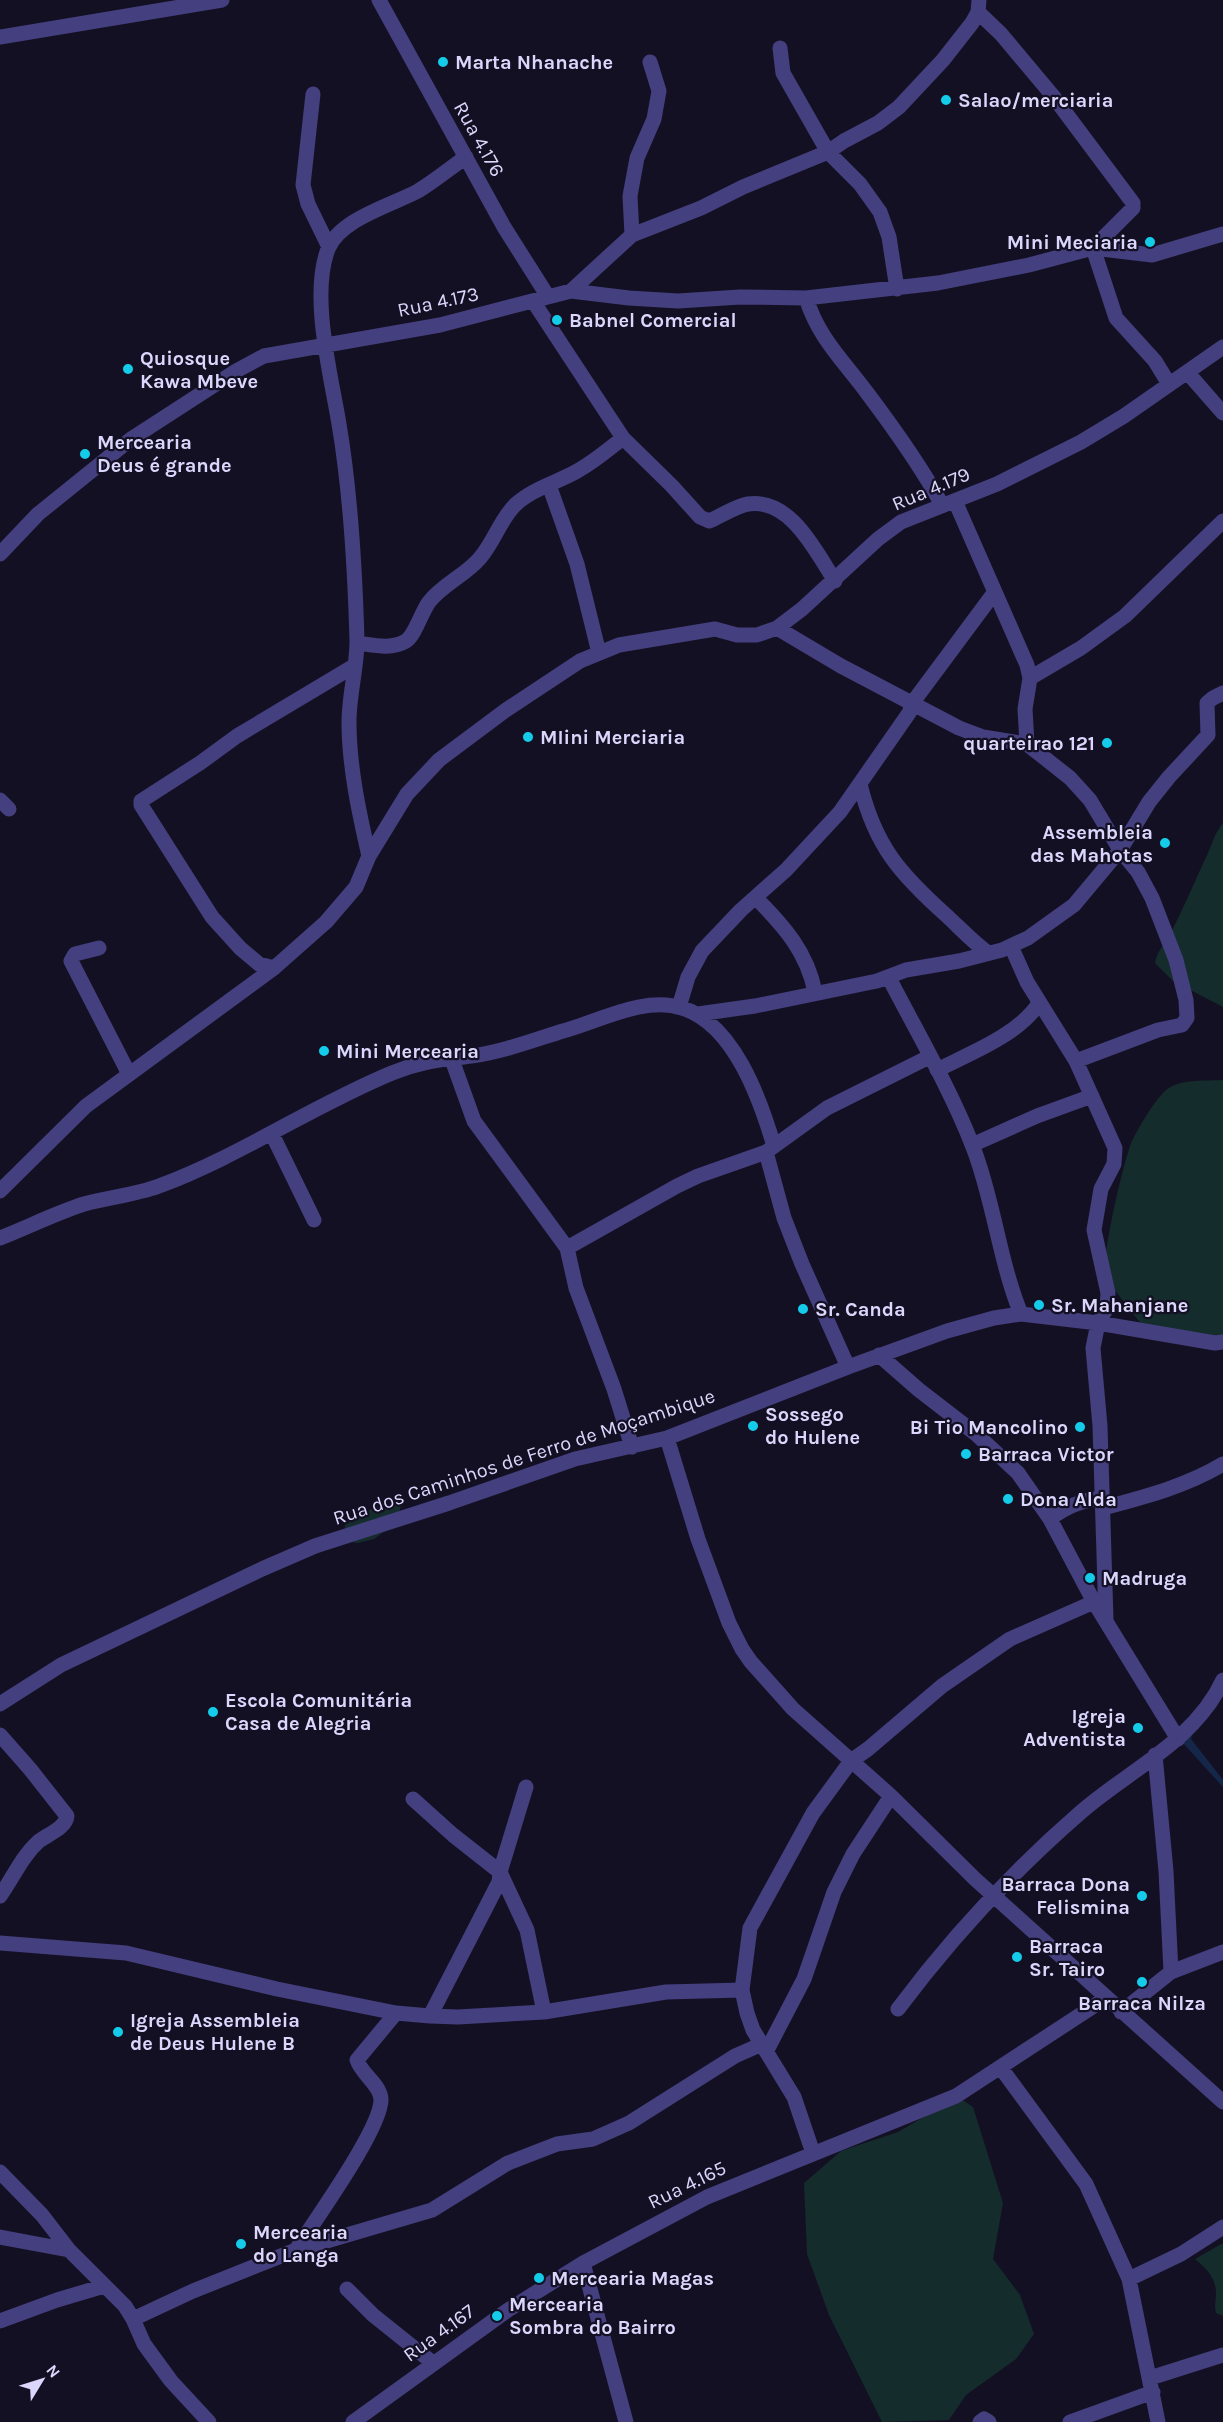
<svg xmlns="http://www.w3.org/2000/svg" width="1223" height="2422" viewBox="0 0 1223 2422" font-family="Karla,sans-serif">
  <rect width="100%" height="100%" fill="#141023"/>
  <path fill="#142c2c" d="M1223,823V1007L1173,981L1155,963C1157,951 1164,945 1170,934C1184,908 1195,880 1208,853C1212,843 1216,831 1223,823Z
    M1223,1080V1343L1144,1328C1135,1315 1112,1289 1106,1276C1100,1262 1124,1159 1132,1141C1138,1129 1157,1095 1169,1088C1183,1079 1207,1081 1223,1080Z
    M397,1503L401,1506L396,1523L374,1539L358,1543L344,1541L345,1525L371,1509Z
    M958,2097L973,2107L1003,2203L993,2259L1020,2295L1034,2334L1016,2359L966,2395L949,2420L882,2422L829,2315L807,2254L804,2183L841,2151L898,2132Z
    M1223,2243V2316L1216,2313C1214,2305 1216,2301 1216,2293C1216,2278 1206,2268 1195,2259Z"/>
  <path fill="#142749" d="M1223,1684C1223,1715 1196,1719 1191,1739L1223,1780V1787L1183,1743Z"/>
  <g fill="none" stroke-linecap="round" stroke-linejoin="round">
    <path stroke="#443f7e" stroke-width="15" d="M379,0L504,227L547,295
      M978,12L1001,34L1053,96L1133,203V208L1093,248
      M0,37L222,0
      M780,48L783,73L828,152L860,184L880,212L889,237L897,289
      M313,94L303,185L308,204L329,247
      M632,235L630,196L637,158L654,119L659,91L650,62
      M1093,248L1116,318L1155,361L1169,384
      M571,291L629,298L678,301L740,297L806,298L938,283L1029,265L1093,248L1152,255L1223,234
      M806,298C819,339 843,360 868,394C895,430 921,466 942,505
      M533,301L623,438L672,486L700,517L709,521C721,516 736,506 748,504C791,498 816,552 835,581
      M1187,372L1223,413
      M549,485L577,564L599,653
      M955,501L1027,665L1030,678L1025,709L1027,744
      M0,554L38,514L131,439L236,371L264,356L440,325L571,291L632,235L701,208L743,187L828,152L844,141L878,123L899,107L943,60L972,23L978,12L979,0
      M777,628L841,666L959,728L983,737L1027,744L1070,778L1090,800L1120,850L1138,872L1152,898L1176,960L1186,1000L1187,1018L1182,1025L1158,1030L1076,1061
      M357,643C373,645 391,650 406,641C415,635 421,613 429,602C443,584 466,575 480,558C494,542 500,520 515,505C533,488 559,482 579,470C595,461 609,449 623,438
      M1030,678L1081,648L1125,616L1223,521
      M860,784C875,846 900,874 947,916C961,929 973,942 988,953
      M0,800L9,809
      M369,856C359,813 349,766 349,722C349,695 357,667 357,641C355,569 351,495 339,424C331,375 310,296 328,249C340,219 392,205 418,191C435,181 450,168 466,157
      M756,898C784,926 807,952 815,992
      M1011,946L1027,982L1076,1061L1115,1148L1114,1164L1101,1189L1094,1230L1108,1293L1107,1308L1098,1323L1093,1348L1100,1426L1106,1619
      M99,948L75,954L71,961L129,1074
      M274,968L259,964L240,948L212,917L141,805V801L200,763L237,736L354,666
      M889,978C917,1032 951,1090 973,1147C994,1201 999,1260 1021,1314
      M679,1007L688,977L702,951L741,910L786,870L840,812L909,713L913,702L994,593
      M698,1014L755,1006L877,981L906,970L959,961L1002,950L1028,938L1074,905L1120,850L1149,802L1169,777L1208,735L1207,703L1213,698L1223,693
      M451,1057L474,1121L567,1248L576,1288L614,1389L632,1447
      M937,1070C969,1054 1020,1034 1039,1003
      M272,1134L314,1220
      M972,1145L1037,1116L1092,1096
      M766,1152L784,1218L802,1264L848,1367
      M0,1191L86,1106L274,968L326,922L356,887L369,856L407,794L439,760L506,710L580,661L619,645L715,629L737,635H757L777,628L802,609L878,539L901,522L997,484L1081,442L1124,416L1223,347
      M0,1238C28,1227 56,1213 84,1204C109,1197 135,1195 159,1186C240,1156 312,1106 392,1073C421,1061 441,1060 471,1056C502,1052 534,1040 563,1031C600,1021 644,996 682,1008C734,1024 760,1099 774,1146
      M567,1248L677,1186L698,1176L766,1152L827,1108L929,1057
      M879,1355L919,1390L976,1434L1018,1473L1050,1519L1094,1602L1178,1739
      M667,1438L698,1539L729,1623L742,1649L751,1662L793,1709L891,1796L975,1879L1223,2102
      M1103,1508C1144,1497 1187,1486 1223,1464
      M1050,1519C1066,1506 1082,1500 1103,1498
      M0,1704L61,1665L262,1569L315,1546L449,1503L575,1459L667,1438L848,1367L947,1331L994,1318L1021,1314L1098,1323L1215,1343L1223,1342
      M0,1735L30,1769L67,1816C66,1828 48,1834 39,1841C22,1856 13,1878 0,1896
      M413,1799L453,1835L500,1872L527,1930L544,2012
      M0,1943L126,1953L277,1989L396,2013L430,2016L458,2017L544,2012L666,1992L742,1990
      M1171,1972L1223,1952
      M898,2009C951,1938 1013,1871 1081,1812C1129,1770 1195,1741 1223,1680
      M1121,2012L1171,1972L1166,1871L1155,1755
      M430,2016L499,1882L500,1872L526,1787
      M767,2050L804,1979L834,1892L853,1854L891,1796
      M1001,2068L1086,2184L1129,2279L1158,2422
      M813,2153L794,2097L753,2030L747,2013L742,1990L750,1928L813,1813L851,1761L868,1749L942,1686L1010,1639L1094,1602
      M0,2172L42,2215L69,2250L125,2306L133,2319L144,2344L171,2381L209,2422
      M0,2237L69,2250
      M296,2250C314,2221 382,2128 381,2099C380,2084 362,2075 357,2060L396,2013
      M583,2263L626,2422
      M1129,2279L1181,2254L1223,2227
      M347,2289L373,2315L433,2363
      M133,2319L193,2291L296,2250L432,2210L508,2163L557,2144L593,2139L629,2123L735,2056L762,2044
      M0,2321L57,2300L104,2286
      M1150,2378L1223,2355
      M353,2422L508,2310L583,2263L707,2197L956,2096L1106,1998
      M980,2422L984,2419L989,2422
      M1070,2422L1153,2392"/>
  </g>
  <g fill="#14ccea" stroke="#141023" stroke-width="2">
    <circle cx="443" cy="62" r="6"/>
    <circle cx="946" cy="100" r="6"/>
    <circle cx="1150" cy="242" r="6"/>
    <circle cx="557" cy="320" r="6"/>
    <circle cx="128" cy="369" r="6"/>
    <circle cx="85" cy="454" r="6"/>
    <circle cx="528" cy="737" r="6"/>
    <circle cx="1107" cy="743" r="6"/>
    <circle cx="1165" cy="843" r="6"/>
    <circle cx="324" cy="1051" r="6"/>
    <circle cx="1039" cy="1305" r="6"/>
    <circle cx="803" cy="1309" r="6"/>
    <circle cx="753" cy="1426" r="6"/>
    <circle cx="1080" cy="1427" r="6"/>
    <circle cx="966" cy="1454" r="6"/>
    <circle cx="1008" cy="1499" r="6"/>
    <circle cx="1090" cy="1578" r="6"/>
    <circle cx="213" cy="1712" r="6"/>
    <circle cx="1138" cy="1728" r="6"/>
    <circle cx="1142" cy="1896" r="6"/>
    <circle cx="1017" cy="1957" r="6"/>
    <circle cx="1142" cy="1982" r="6"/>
    <circle cx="118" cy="2032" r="6"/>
    <circle cx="241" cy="2244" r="6"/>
    <circle cx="539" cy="2278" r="6"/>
    <circle cx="497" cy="2316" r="6"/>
  </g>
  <g text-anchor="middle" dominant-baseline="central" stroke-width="4.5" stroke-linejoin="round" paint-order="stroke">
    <g font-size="20" font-weight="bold" fill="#dbd6fc" stroke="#141023" text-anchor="start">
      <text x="455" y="62">Marta Nhanache</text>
      <text x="958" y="100">Salao/merciaria</text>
      <text x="1138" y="242" text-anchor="end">Mini Meciaria</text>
      <text x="569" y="320">Babnel Comercial</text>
      <text x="140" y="358">Quiosque<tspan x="140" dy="23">Kawa Mbeve</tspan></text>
      <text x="97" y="442">Mercearia<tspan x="97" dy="23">Deus é grande</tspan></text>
      <text x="540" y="737">MIini Merciaria</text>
      <text x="1095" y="743" text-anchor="end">quarteirao 121</text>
      <text x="1153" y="832" text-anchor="end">Assembleia<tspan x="1153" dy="23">das Mahotas</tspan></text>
      <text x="336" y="1051">Mini Mercearia</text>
      <text x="1051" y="1305">Sr. Mahanjane</text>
      <text x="815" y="1309">Sr. Canda</text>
      <text x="765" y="1414">Sossego<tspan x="765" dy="23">do Hulene</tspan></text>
      <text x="1068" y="1427" text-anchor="end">Bi Tio Mancolino</text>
      <text x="978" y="1454">Barraca Victor</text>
      <text x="1020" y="1499">Dona Alda</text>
      <text x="1102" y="1578">Madruga</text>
      <text x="225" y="1700">Escola Comunitária<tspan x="225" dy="23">Casa de Alegria</tspan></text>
      <text x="1126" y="1716" text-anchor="end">Igreja<tspan x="1126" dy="23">Adventista</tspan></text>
      <text x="1130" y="1884" text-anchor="end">Barraca Dona<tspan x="1130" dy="23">Felismina</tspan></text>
      <text x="1029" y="1946">Barraca<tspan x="1029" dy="23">Sr. Tairo</tspan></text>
      <text x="1142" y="2003" text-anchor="middle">Barraca Nilza</text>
      <text x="130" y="2020">Igreja Assembleia<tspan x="130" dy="23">de Deus Hulene B</tspan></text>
      <text x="253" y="2232">Mercearia<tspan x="253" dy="23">do Langa</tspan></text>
      <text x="551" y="2278">Mercearia Magas</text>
      <text x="509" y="2304">Mercearia<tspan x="509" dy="23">Sombra do Bairro</tspan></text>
    </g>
    <g font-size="20" fill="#dbd6fc" stroke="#141023">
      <text transform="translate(479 139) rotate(61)">Rua 4.176</text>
      <text transform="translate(438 302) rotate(-12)">Rua 4.173</text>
      <text transform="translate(931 489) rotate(-23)">Rua 4.179</text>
      <text transform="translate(524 1457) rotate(-18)">Rua dos Caminhos de Ferro de Moçambique</text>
      <text transform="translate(687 2185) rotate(-26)">Rua 4.165</text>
      <text transform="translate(439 2333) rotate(-36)">Rua 4.167</text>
    </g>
  </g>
  <g transform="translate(42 2380) rotate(52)" stroke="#141023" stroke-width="4.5" paint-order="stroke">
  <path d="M0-4.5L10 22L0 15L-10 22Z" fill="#dbd6fc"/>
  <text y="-9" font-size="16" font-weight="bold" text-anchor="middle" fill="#dbd6fc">N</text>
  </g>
</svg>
